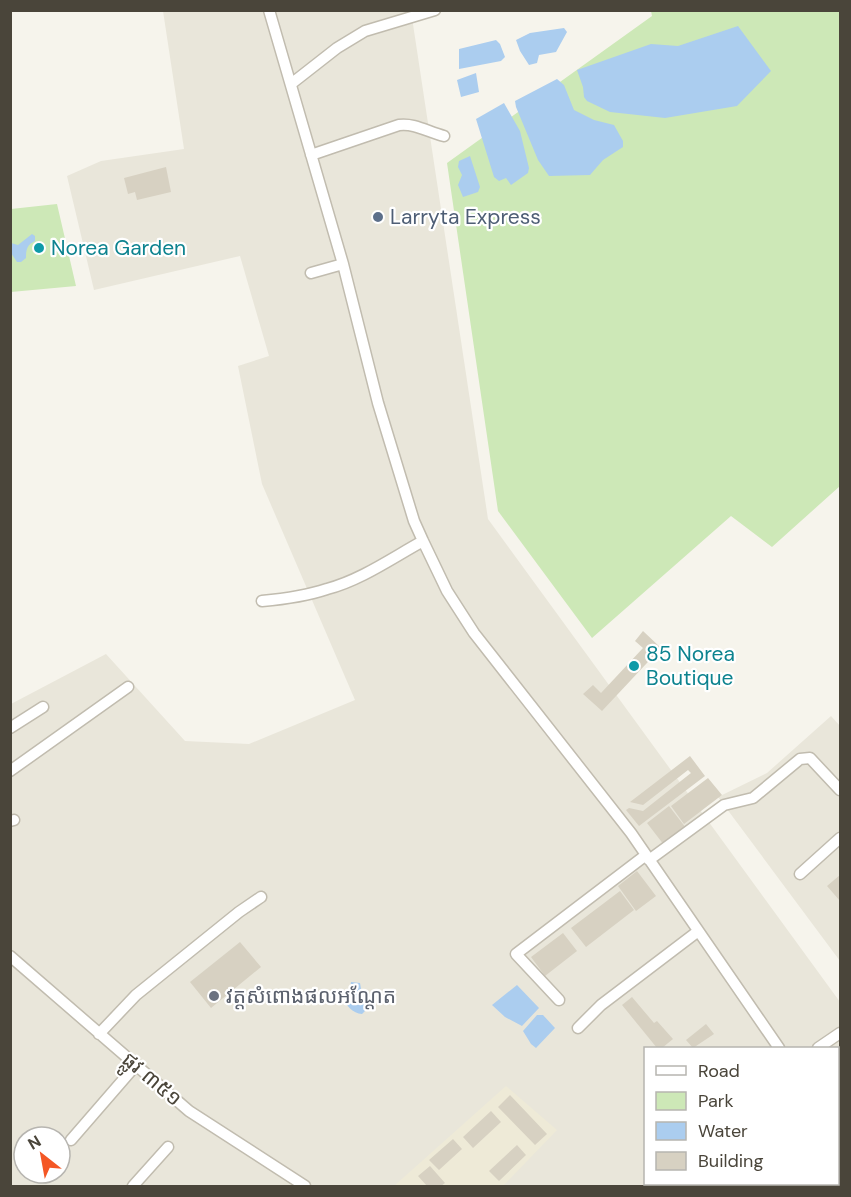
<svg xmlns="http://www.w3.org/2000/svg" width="851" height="1197" viewBox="0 0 851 1197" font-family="'DM Sans','Noto Sans Khmer',sans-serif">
  <rect width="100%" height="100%" fill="#f6f4ec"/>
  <path fill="#e9e6da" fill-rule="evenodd" d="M163,11H411L488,519L840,1002V1186H11V704L106,654L185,741L249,744L355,700L262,484L238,366L269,356L240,256L94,290L67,176L101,161L184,149ZM646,1048H838V1184H646ZM24,1137H60V1173H24Z
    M831,716L840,726V961L718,797L767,773Z"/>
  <path fill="#eeead7" d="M506,1086L557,1130L503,1186H394Z"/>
  <path fill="#cde8b7" d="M651,11H840V486L772,547L731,516L592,638L498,511L447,163L652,16Z
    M57,204L76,286L11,292V209Z"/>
  <path fill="#abcdef" d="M738,26L771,71L737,106L665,118L610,112L587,101L584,97L583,87L577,70L651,44L678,46Z
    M564,28L567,32L556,52L539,55L537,63L529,65L520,51L516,40L530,33Z
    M496,40L500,44L505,57L501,61L459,69V49Z
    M476,73L479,92L461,97L457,80Z
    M557,79L564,85L574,110L594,120L614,125L623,141V147L603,160L590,175L549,176L538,160L516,107L515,101Z
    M504,103L520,131L529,168L528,173L511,185L506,178L499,181L494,177L476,119Z
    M470,156L480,187L478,192L463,197L458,185L462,175L458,167L459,161Z
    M32,234L35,236V241C27,245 26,249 26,258L21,262H17L11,253V243L18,245Z
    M351,982L360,983L365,1011L362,1014C351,1013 340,1001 346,990L350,989Z
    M517,985L539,1008L522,1026L505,1017L492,1005Z
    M537,1015H543L555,1028L536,1048L531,1044L523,1031Z"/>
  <path fill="#d7d1c2" d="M166,167L171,192L137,200L135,192L128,194L124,178Z
    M643,631L661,648L602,711L583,694L593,685L601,693L643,648L635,641Z
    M690,756L705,776L639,826L626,810L629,808L643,811L691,773L688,770L643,805L630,802Z
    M708,778L722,795L684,824L671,806Z
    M669,806L686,828L664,845L647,823Z
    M637,871L656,896L636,911L618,886Z
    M840,875V901L827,886Z
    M620,891L634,910L586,947L571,928Z
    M563,933L577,951L545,976L531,957Z
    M240,942L261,967L211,1008L190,982Z
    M632,997L654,1023L657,1021L673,1039L662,1048H657L622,1005Z
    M706,1024L714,1034L693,1048L686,1040Z
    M510,1095L547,1134L535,1145L498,1107Z
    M491,1111L501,1122L473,1148L463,1137Z
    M453,1139L462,1149L439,1170L429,1160Z
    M517,1145L526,1155L499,1181L489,1171Z
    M430,1166L445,1183L441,1186H427L418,1176Z"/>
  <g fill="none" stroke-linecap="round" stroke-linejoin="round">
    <g stroke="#c1bcaf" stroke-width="13">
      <path id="minor" d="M269,10L343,264L378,403L414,521L423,541L447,591L474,633L631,833L779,1048
        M291,84L337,48L365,31L435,10
        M311,155L399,125C415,123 428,132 444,136
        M311,273L343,264
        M262,601C284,599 306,596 327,589C361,580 392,558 423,541
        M10,728L43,707
        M10,771L128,687
        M10,821L14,820
        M649,860L724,805L753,798L800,759L810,758L840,790
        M800,874L840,838
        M10,956L189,1111L305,1186
        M559,1000L516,954L646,855
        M578,1028L601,1005L697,932
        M99,1034L136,995L239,912L261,897
        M818,1048L840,1033
        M838,1136L840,1140
        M71,1140L136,1065
        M133,1186L168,1147"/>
    </g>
    <use href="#minor" stroke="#fff" stroke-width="10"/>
  </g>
  <circle fill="#5c6f8a" stroke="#fff" stroke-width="2" cx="378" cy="217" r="6"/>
  <g fill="#0f9aa8" stroke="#fff" stroke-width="2">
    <circle cx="39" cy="248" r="6"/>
    <circle cx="634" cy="666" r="6"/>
  </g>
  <circle fill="#6b7280" stroke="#fff" stroke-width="2" cx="214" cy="996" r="6"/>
  <g text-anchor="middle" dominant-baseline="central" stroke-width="4.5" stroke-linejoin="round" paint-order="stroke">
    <g font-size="21" fill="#4e5e75" stroke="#fff" text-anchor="start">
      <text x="390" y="217">Larryta Express</text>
    </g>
    <g font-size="21" fill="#0d838f" stroke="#fff" text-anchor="start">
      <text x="51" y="248">Norea Garden</text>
      <text x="646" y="654">85 Norea<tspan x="646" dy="24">Boutique</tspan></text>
    </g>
    <g font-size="21" fill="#5b616d" stroke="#fff" text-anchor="start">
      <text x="226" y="996">វត្តសំពោងផលអណ្តែត</text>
    </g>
    <g font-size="21" fill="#4a453a" stroke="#fff">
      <text transform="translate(152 1079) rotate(40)">ផ្លូវ ៣៥១</text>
    </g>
  </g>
  <rect width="851" height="1197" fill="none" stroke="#4a453a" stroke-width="24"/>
  <rect x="644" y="1047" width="195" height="138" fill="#ffffff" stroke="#b7b5b0" stroke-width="1.5"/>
  <rect x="656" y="1066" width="30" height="9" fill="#ffffff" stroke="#b7b5b0" stroke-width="1.5"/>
  <text x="698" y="1077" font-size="18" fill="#4a453a">Road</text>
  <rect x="656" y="1092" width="30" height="18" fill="#cde8b7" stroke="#b7b5b0" stroke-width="1.5"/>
  <text x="698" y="1107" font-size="18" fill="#4a453a">Park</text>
  <rect x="656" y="1122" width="30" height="18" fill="#abcdef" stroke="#b7b5b0" stroke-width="1.5"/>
  <text x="698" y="1137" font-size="18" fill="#4a453a">Water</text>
  <rect x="656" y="1152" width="30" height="18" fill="#d7d1c2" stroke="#b7b5b0" stroke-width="1.5"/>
  <text x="698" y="1167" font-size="18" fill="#4a453a">Building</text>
  <g transform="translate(42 1155) rotate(329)"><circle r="28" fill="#ffffff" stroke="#b7b5b0" stroke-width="1.5"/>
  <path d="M0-4.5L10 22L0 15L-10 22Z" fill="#f45725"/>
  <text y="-9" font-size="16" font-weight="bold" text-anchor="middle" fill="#4a453a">N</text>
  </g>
</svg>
